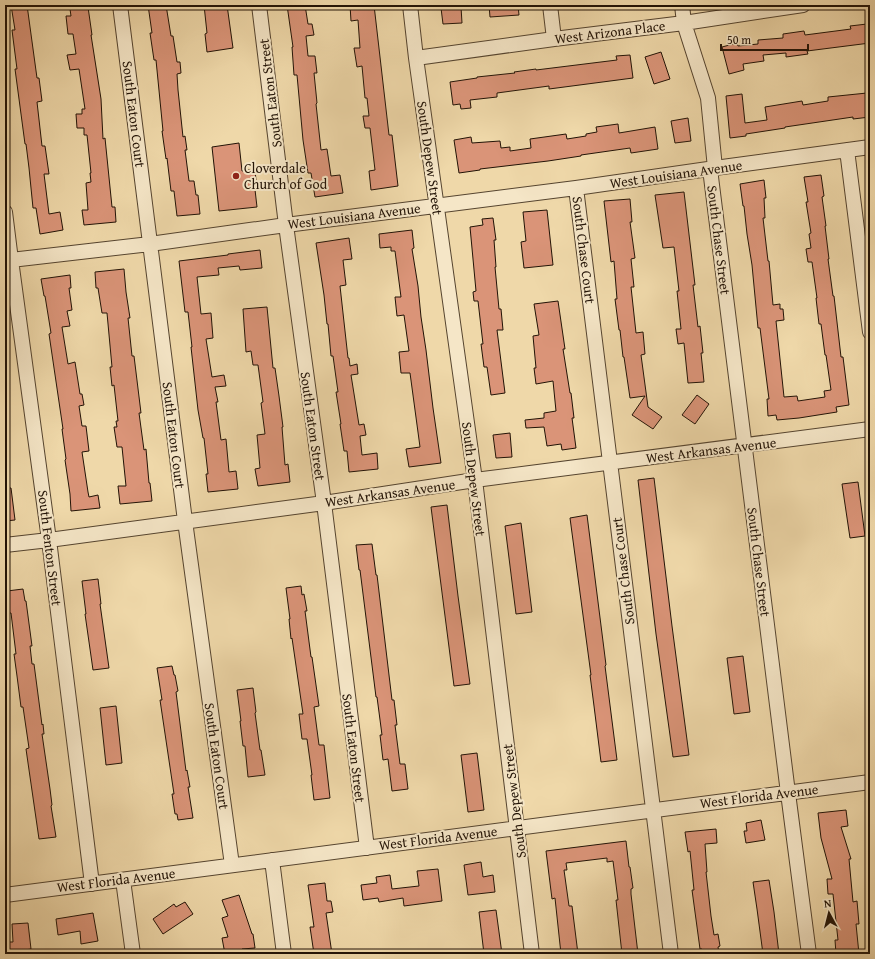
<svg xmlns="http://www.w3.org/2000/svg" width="875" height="959" viewBox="0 0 875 959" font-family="'Gentium Book Plus',serif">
  <rect width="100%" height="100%" fill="#efd8a9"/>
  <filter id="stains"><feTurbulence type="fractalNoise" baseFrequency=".005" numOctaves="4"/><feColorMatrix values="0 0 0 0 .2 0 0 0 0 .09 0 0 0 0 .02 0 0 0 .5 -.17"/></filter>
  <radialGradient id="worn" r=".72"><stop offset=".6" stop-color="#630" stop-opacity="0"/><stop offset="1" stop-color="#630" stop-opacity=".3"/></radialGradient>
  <path fill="#da9478" stroke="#221306" d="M11,5H27L37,78H39L42,101L37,102L42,146H45L49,174H44L49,214L60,212L63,230L40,234L36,208H33L29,168L26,144H25L15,69H17L13,38L12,30H15Z
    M148,5H166L171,36H173L177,62H180L181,73L177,74L178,90L183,137L185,136L187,150H185L189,181H194L196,195H198L200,214L177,216L174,191H171L167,158L166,159L162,131H163L156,60H154L150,33H152Z
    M204,5H227L233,48L207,52L205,34L207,33Z
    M287,5H305L308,24H312L314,35L306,36L308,56H315L317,73H314L317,103L316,104L321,150L327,149L331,176L340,175L343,193L315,197L311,173H308L303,140L297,75H294L292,47H293Z
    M350,5H374L389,135H392L398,186L371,190L369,171L375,170L370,128H365L363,116H369L367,98H365L362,66L357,67L354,48H360L358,20L351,21Z
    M444,5H455V7H461L462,23L443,24L441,8H445Z
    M489,5H518L519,15L490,17Z
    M88,7L92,35H91L101,99L103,139L105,138L112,207H115L116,222L84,225L82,210H88L86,183L91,182L90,173H91L87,135H84V128H77L76,114H82V109H85L79,69L70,70L67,55L76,54L73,34H68L66,16H71L70,9Z
    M867,24L870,43L807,51L808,54L786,57V53L763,55L764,61L743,64L744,70L729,74L722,47L737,43L738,46L758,44V40L783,38V34L804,31L805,35L851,29L850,26Z
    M661,52L670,79L654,84L645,57Z
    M630,55L633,78L549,89V86L497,93V97L470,100L471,108L461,109L460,104L453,105L450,82L477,78V77L515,73L514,72L536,69V70L617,60L616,56Z
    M867,93L868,102L870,101V117L853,119V117L785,127V128L746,134V136L730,138L726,96L742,94L745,123L767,120L765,107L802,101L803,105L828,101V97Z
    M688,118L691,141L675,143L671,121Z
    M618,124L619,133L655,127L658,149L631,153L630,148L581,155V156L548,161L480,169V170L459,173L454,140L471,137L472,143L500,141L501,148L510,147V151L531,148L530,139L566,134L567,139L586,136V134L597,132L596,127Z
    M239,143L242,171L255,169L256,181H254L257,207L219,211L212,147Z
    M821,175L824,196L822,197L826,226H825L829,259H828L833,296H834L841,357H843L849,405L836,407L837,412L799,418L777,420L776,415L768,416L767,399H769L760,328H758L752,265L747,234L744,206H743L740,184L764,180L766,198H764L765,218H763L768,261H769L773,305L780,304V309H783L784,320L776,321L784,397L797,396L798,401L825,397L824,391L831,390L826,355H825L821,324H819L816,298H817L812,262H808L806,249L811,248L809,234L811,233L806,202H808L804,177Z
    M684,192L695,285H693L698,327L700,326L703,353H701L704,382L688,383L684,343L678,344L676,329H681L677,291H679L674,247L663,248L655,195Z
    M630,199L632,222H630L635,258L631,259L634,287H631L636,333L643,332L645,354L641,355L648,407L662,417L653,429L632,415L645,396L630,398L624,357H623L620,330H619L615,299H617L614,261L611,262L604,201Z
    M547,210L553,265L524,268L521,242L526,241L523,212Z
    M493,218L496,240H494L496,267H495L499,309H501L503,330H497L505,393L491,395L487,367H484L481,344H483L478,301H474L473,292L476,291L470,227L483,225L482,219Z
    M412,230L414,248L412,249L418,286L421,317L426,350L433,408L441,463L409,467L406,449L420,447L410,373H401L399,352L409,351L404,315L397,316L395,297H401L395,251H391V247L380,248L379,234Z
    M349,238L352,259L343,260L346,285L340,286L348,358H349L350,366L357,364L358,374L351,375L359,425L364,424L366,435L360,436L362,455L377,453L378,469L349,472L347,451H344L340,424H341L336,392H338L333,356H331L328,324H327L324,295L316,243Z
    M260,250L262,268L240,270L239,266L218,268L219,275L197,277L201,314L211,313L213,338L206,339L212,377L224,375L226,386L215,387L218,402H216L221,440L226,439L229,472L236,471L238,489L208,492L206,474H208L204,438H203L198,410L191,347H192L188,312H185L179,261L228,255V254Z
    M124,269L126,292L130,318H128L132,356H134L141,413H139L144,450L146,449L149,483H150L152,501L120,504L118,486H126L122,447H117L114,427H117L116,421H118L114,385L112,386L110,367H112L107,313H102L98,288H96L95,272Z
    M70,275L71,288H69L72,310L67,311L70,326L62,327L68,364L75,362L80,394H82L84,405L79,406L82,426H86L89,451L82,452L88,492L89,497L98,495L100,508L71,511L70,494L65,460L66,459L62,429H63L49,334L51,333L45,296H44L41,279Z
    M558,301L565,349H563L570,393H571L574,418H572L576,448L562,450L561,444L547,446L544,427L526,428L525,420L544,418V413L556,411L553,381L536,384L534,368H536L533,336L539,335L534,304Z
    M267,307L273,368H275L279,396L283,427H282L285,465L288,464L290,482L258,486L255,469L260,468L257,435L265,434L261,403L263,402L258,365H253L251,351L246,352L243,309Z
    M697,395L709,404L695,424L682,415Z
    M510,433L512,457L496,458L493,435Z
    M654,478L672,626L689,755L673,757L656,634L638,480Z
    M858,482L865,536L850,538L842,484Z
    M5,488H11L15,520L5,521Z
    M447,505L458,596L470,684L454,686L431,507Z
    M587,515L606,665L605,666L617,760L601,762L594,706L590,675H591L570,518Z
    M521,523L532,612L516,614L505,526Z
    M372,544L376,575H377L392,700H394L397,725H395L400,764H405L408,789L392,791L388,759L383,760L380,735H382L377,697H376L360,570H359L356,545Z
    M98,579L101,604H100L109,668L93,670L85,614H86L82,581Z
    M301,586L302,595L304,594L307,611H305L311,657H312L319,706L314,707L319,745H324L330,798L314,800L311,775H312L307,739H302L299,714H303L292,638L291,639L289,619H290L286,588Z
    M23,589L25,601H26L32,646H30L32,664H34L42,725L43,724L44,734H42L50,789L52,805L51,806L56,837L39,839L26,749L29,748L23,707H21L17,676L14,654H16L11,613H9L7,591Z
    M743,656L750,712L734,714L727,658Z
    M172,666L174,675H175L178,691L176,692L186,771L187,770L190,787H188L193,818L178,820L177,814H175L172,794H174L160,700H162L157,668Z
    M253,688L256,712L255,713L260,750H261L265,775L248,777L245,746H243L240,721H241L237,690Z
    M116,706L122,763L106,765L100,708Z
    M477,753L484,810L468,812L461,755Z
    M846,810L848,826L841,827L851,859H849L853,902L857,901L859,924H856L859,954H836L835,940H838L833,894H828L827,879H832L821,838L818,813Z
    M761,820L765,840L746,843L744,831H747L746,823Z
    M716,829L717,843L705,844L707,872H706L711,916L714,935L718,934L720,946L718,947L719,954H703L702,949H700L692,890H694L690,851L688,852L685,832Z
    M626,841L629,867H630L633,888L631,889V894L638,954H622L616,900H618L613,861L607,862V858L566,863L567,870H564L569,906H572L578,954H561L555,898L552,899L546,851Z
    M481,862L483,877L493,875L495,892L468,895L464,865Z
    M438,869L442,901L404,906L403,898L379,902L378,898L363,900L361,885L377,883L376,877L390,875L392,889L419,886L417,871Z
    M769,880L774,912L779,954H763L757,909L753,882Z
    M325,883L327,901H331L333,912L326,913L332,954H314L310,927H314L308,885Z
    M239,895L252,934H253L255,948L242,949L243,954H225L222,938L228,937L222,918L228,916L222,900Z
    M185,902L193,914L163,934L153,919L174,904L176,907Z
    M496,910L502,954H484L479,912Z
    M93,913L98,941L81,944L80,931L58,935L56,919Z
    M28,923L31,949L25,950V954H5V942H13L12,924Z"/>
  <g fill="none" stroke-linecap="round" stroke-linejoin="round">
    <g stroke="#55442f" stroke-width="16">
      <path id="minor" d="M120,5L185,521L232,865
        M259,5L286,225L324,503L367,848
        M410,5L416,58L475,480L532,954
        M550,5L554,39
        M682,5L684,23L708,98L715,168
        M416,58L554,39L684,23L803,5
        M847,150L870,332
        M710,169L788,793L809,954
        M576,188L671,954
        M5,212L11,260L49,540L92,884
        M5,258L11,260L150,244L286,225L576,188L715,168L870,147
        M5,545L49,540L324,503L475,480L870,429
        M272,860L284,954
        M123,880L133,954
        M5,895L870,782"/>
    </g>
    <use href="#minor" stroke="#f5e6c7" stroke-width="14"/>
  </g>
  <circle fill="#8f2418" stroke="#f5e6c7" stroke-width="1.5" cx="236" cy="176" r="4"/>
  <g text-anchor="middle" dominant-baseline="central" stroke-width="4" stroke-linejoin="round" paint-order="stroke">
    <g font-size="14" fill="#221306" stroke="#f5e6c7">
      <text transform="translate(610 32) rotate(-7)">West Arizona Place</text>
      <text transform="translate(270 93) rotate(-97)">South Eaton Street</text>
      <text transform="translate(134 114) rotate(83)">South Eaton Court</text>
      <text transform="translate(430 158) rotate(82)">South Depew Street</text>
      <text transform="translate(676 174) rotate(-8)">West Louisiana Avenue</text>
      <text transform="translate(354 216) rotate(-7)">West Louisiana Avenue</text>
      <text transform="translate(719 240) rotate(83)">South Chase Street</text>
      <text transform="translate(584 250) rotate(83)">South Chase Court</text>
      <text transform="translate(313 426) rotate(82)">South Eaton Street</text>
      <text transform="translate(174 435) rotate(83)">South Eaton Court</text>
      <text transform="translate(711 450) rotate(-7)">West Arkansas Avenue</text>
      <text transform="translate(474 479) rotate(83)">South Depew Street</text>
      <text transform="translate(390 493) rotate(-8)">West Arkansas Avenue</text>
      <text transform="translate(50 548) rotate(83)">South Fenton Street</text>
      <text transform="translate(759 562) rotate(83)">South Chase Street</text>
      <text transform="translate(623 571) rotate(-97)">South Chase Court</text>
      <text transform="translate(354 748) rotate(83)">South Eaton Street</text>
      <text transform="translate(217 756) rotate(82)">South Eaton Court</text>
      <text transform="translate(759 796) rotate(-7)">West Florida Avenue</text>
      <text transform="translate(514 801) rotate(-97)">South Depew Street</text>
      <text transform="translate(438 838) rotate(-7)">West Florida Avenue</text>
      <text transform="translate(116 880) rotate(-7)">West Florida Avenue</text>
    </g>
    <g font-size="14" fill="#221306" stroke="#f5e6c7" text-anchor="start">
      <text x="244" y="168">Cloverdale<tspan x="244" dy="16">Church of God</tspan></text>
    </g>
  </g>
  <rect width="875" height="959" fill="none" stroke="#efd8a9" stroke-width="20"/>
  <rect x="6" y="6" width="863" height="947" fill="none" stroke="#221306" stroke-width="2"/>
  <rect x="10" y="10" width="855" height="939" fill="none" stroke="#221306"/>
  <g transform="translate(829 913) rotate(353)" stroke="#f5e6c7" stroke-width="3" paint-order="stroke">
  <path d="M0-3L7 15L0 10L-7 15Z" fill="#221306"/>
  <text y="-6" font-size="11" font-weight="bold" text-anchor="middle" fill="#221306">N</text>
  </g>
  <path d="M721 44v6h87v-6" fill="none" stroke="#221306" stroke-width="2"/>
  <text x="727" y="44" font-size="12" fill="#221306" stroke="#f5e6c7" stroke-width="3" paint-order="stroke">50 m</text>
  <rect width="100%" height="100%" filter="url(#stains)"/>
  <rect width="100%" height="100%" fill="url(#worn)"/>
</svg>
